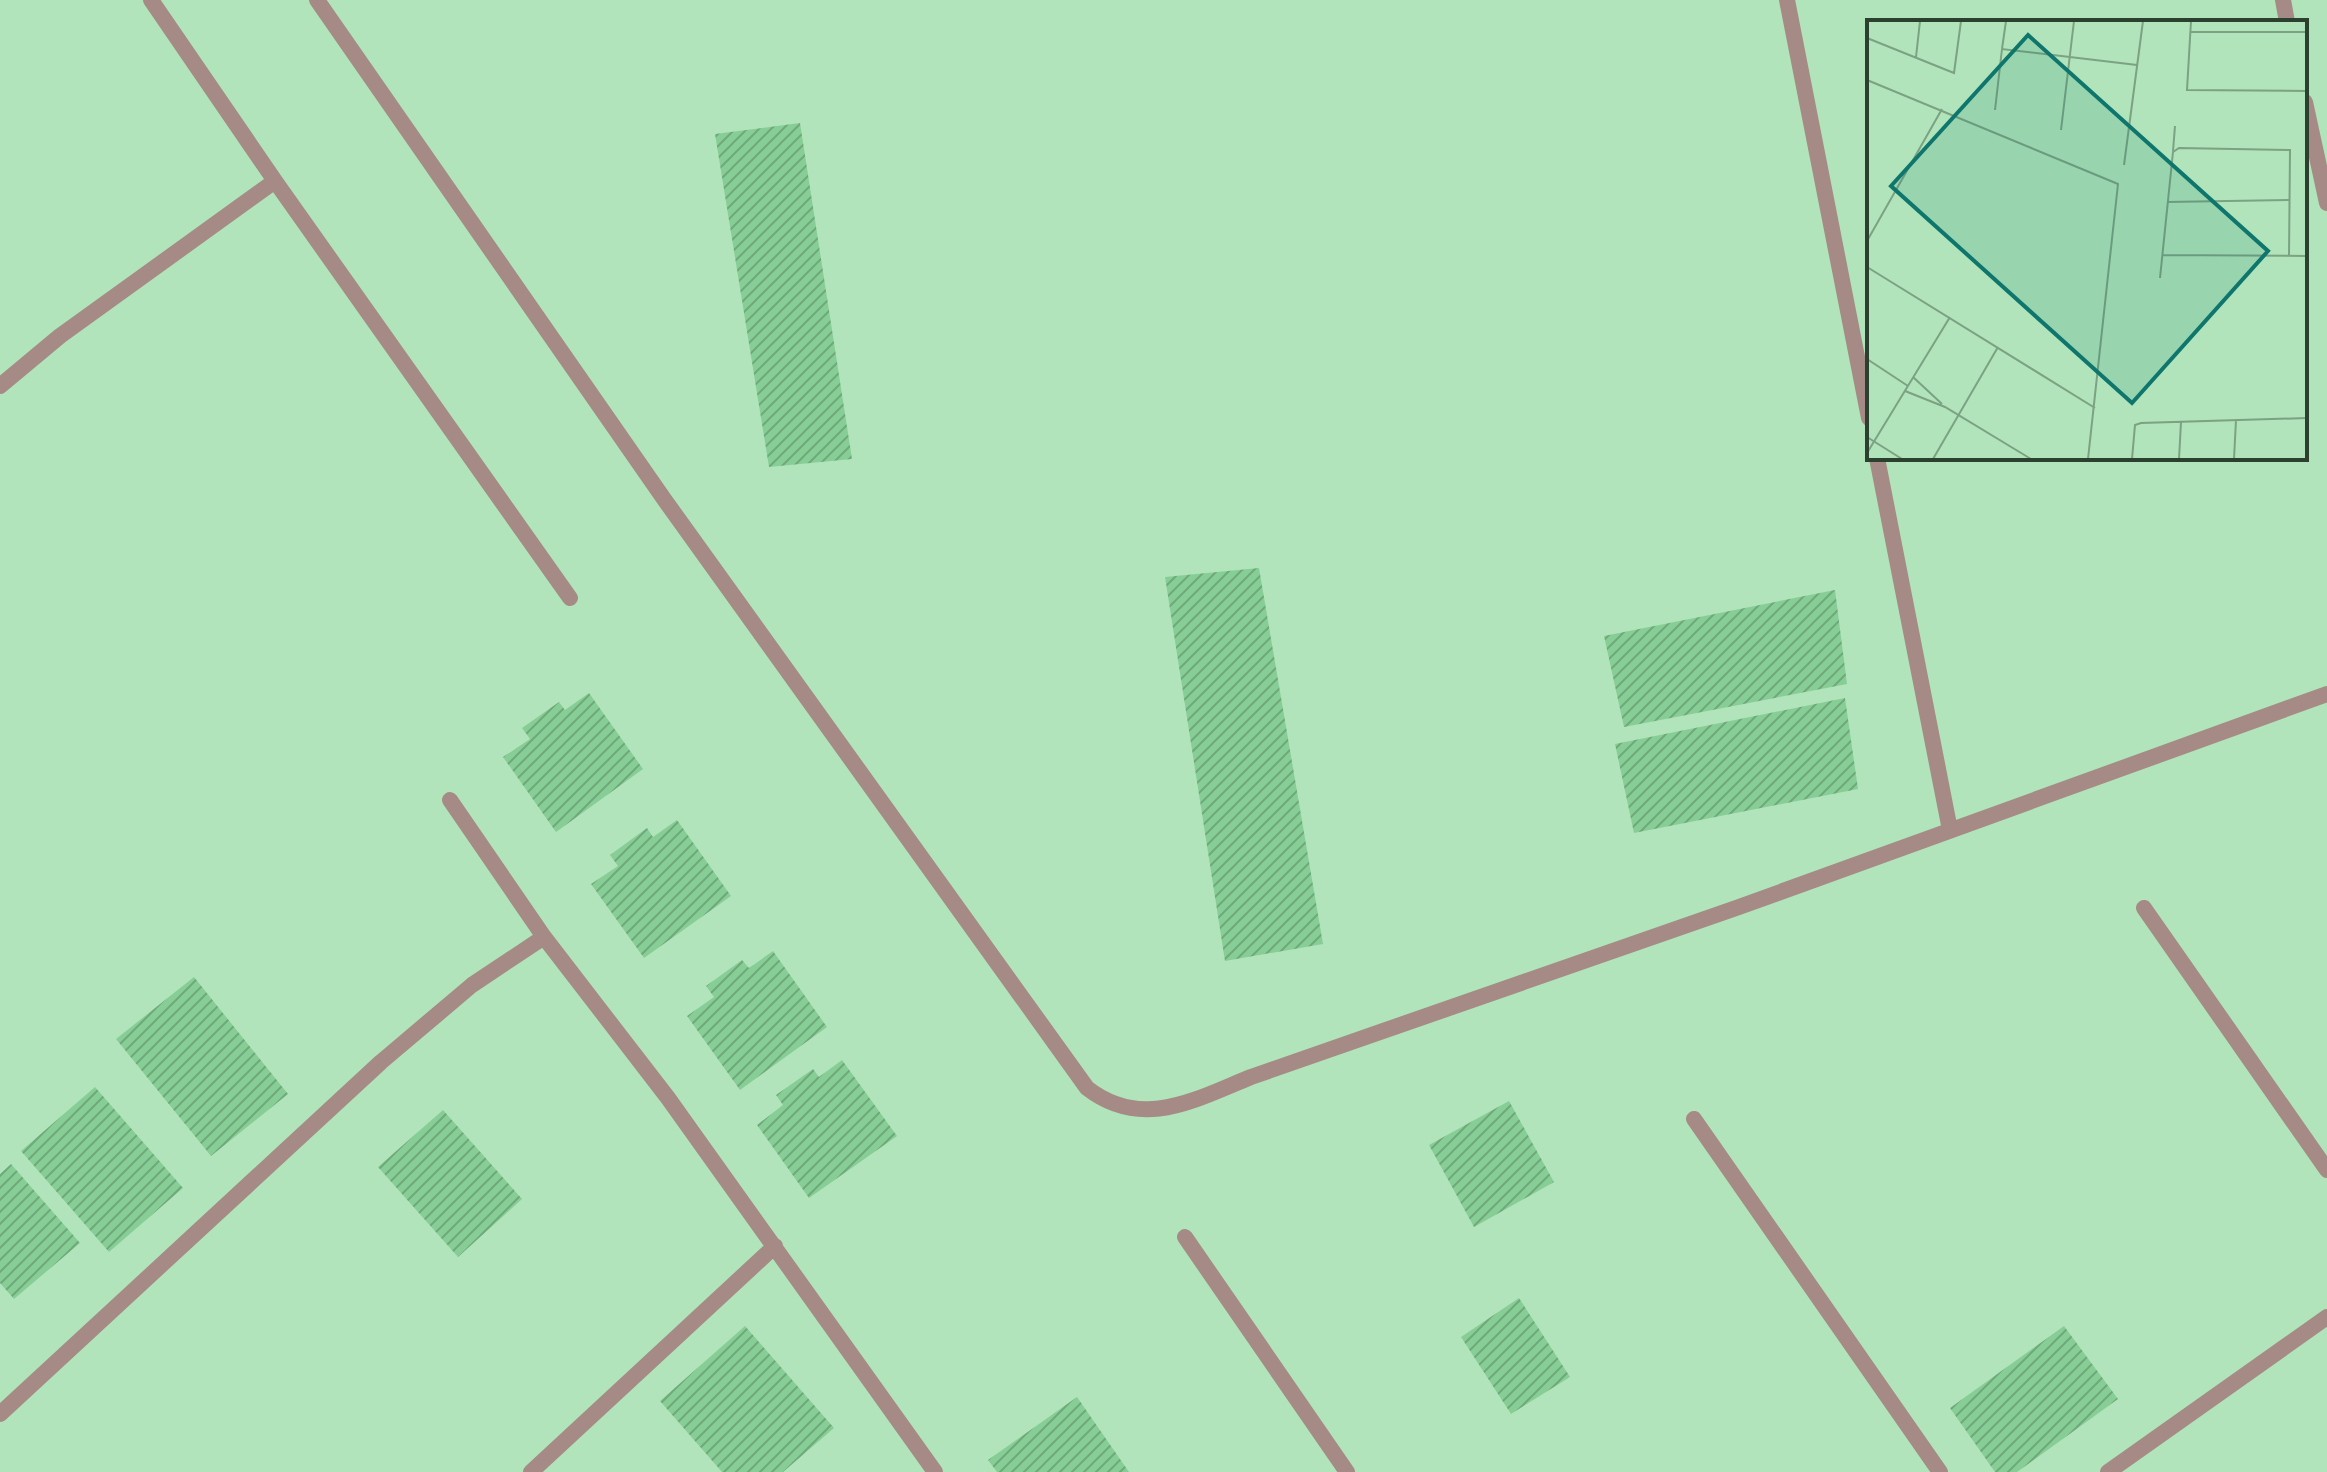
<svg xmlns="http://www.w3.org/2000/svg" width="2327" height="1472" viewBox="0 0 2327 1472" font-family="Helvetica,sans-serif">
  <defs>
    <pattern id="building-hatch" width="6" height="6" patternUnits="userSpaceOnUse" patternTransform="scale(2)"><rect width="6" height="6" fill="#87ce96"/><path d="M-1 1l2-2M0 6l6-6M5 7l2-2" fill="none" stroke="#6fa97b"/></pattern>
  </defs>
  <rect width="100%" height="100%" fill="#b1e4ba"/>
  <path fill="url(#building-hatch)" d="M800,123L852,459L769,467L715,134Z
    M1259,568L1323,944L1225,961L1165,577Z
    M1835,590L1847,684L1624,727L1604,636Z
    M589,693L643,769L556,832L503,757L530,739L522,728L559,702L565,710Z
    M1845,698L1858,789L1634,833L1615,744Z
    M677,820L731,896L644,958L591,884L618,866L610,855L647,828L653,837Z
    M773,951L827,1027L740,1090L687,1016L714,997L706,986L742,960L749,968Z
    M194,977L288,1094L211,1156L116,1039Z
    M842,1060L897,1136L809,1198L757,1125L783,1105L776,1095L813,1069L819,1077Z
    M95,1087L183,1188L109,1252L21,1151Z
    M1509,1101L1554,1182L1474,1227L1429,1145Z
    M443,1110L522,1199L458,1257L378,1167Z
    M11,1164L80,1243L14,1299L0,1283V1174Z
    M1519,1298L1570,1377L1511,1414L1461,1337Z
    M745,1326L834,1428L783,1472H722L660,1401Z
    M2064,1326L2118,1399L2017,1472H1995L1950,1408Z
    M1077,1397L1129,1472H997L988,1460Z"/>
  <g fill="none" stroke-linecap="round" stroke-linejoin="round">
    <path stroke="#a68a85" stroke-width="16" d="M151,0L275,181L570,598
      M1787,0L1869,418
      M0,386L60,336L275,181
      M1877,458L1950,830"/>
    <path stroke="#a68a85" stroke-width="16" d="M317,0L664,499L1087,1088C1142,1131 1196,1099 1251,1077L1739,907L2327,694
      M2283,0L2287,22
      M2305,102L2327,203
      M450,800L544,937L668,1098L935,1472
      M2144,908L2327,1170
      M1694,1119L1940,1472
      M1185,1237L1347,1472
      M0,1414L381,1062L472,985L544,937
      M531,1472L775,1246
      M2108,1472L2327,1317"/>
  </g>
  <g transform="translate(1867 20)">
    <rect width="440" height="440" fill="#b1e4ba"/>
    <path fill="none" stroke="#7ba282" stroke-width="2" d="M324,1L320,70L440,71M323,12H440M0,18L87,53L94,1M135,29L139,1M49,37L53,1M0,60L251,164L221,439M128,90L135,29L270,45M194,110L207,1M306,131L308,106M257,145L276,1M300,182L423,180M0,221L75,89M296,235L440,236M0,247L228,388M293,258L306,132L312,128L423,130L422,236M0,339L41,366M46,357L75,384M38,371L78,387L164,439M0,417L35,439M0,433L83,297M66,439L131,327M265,439L268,405L274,403L440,398M312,439L314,402M367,439L369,400"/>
    <path fill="#0f766e" fill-opacity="0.15" stroke="#0f766e" stroke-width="4" d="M161,15L401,231L265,383L24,166Z"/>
    <rect width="440" height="440" fill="none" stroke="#2b402f" stroke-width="4"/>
  </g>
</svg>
